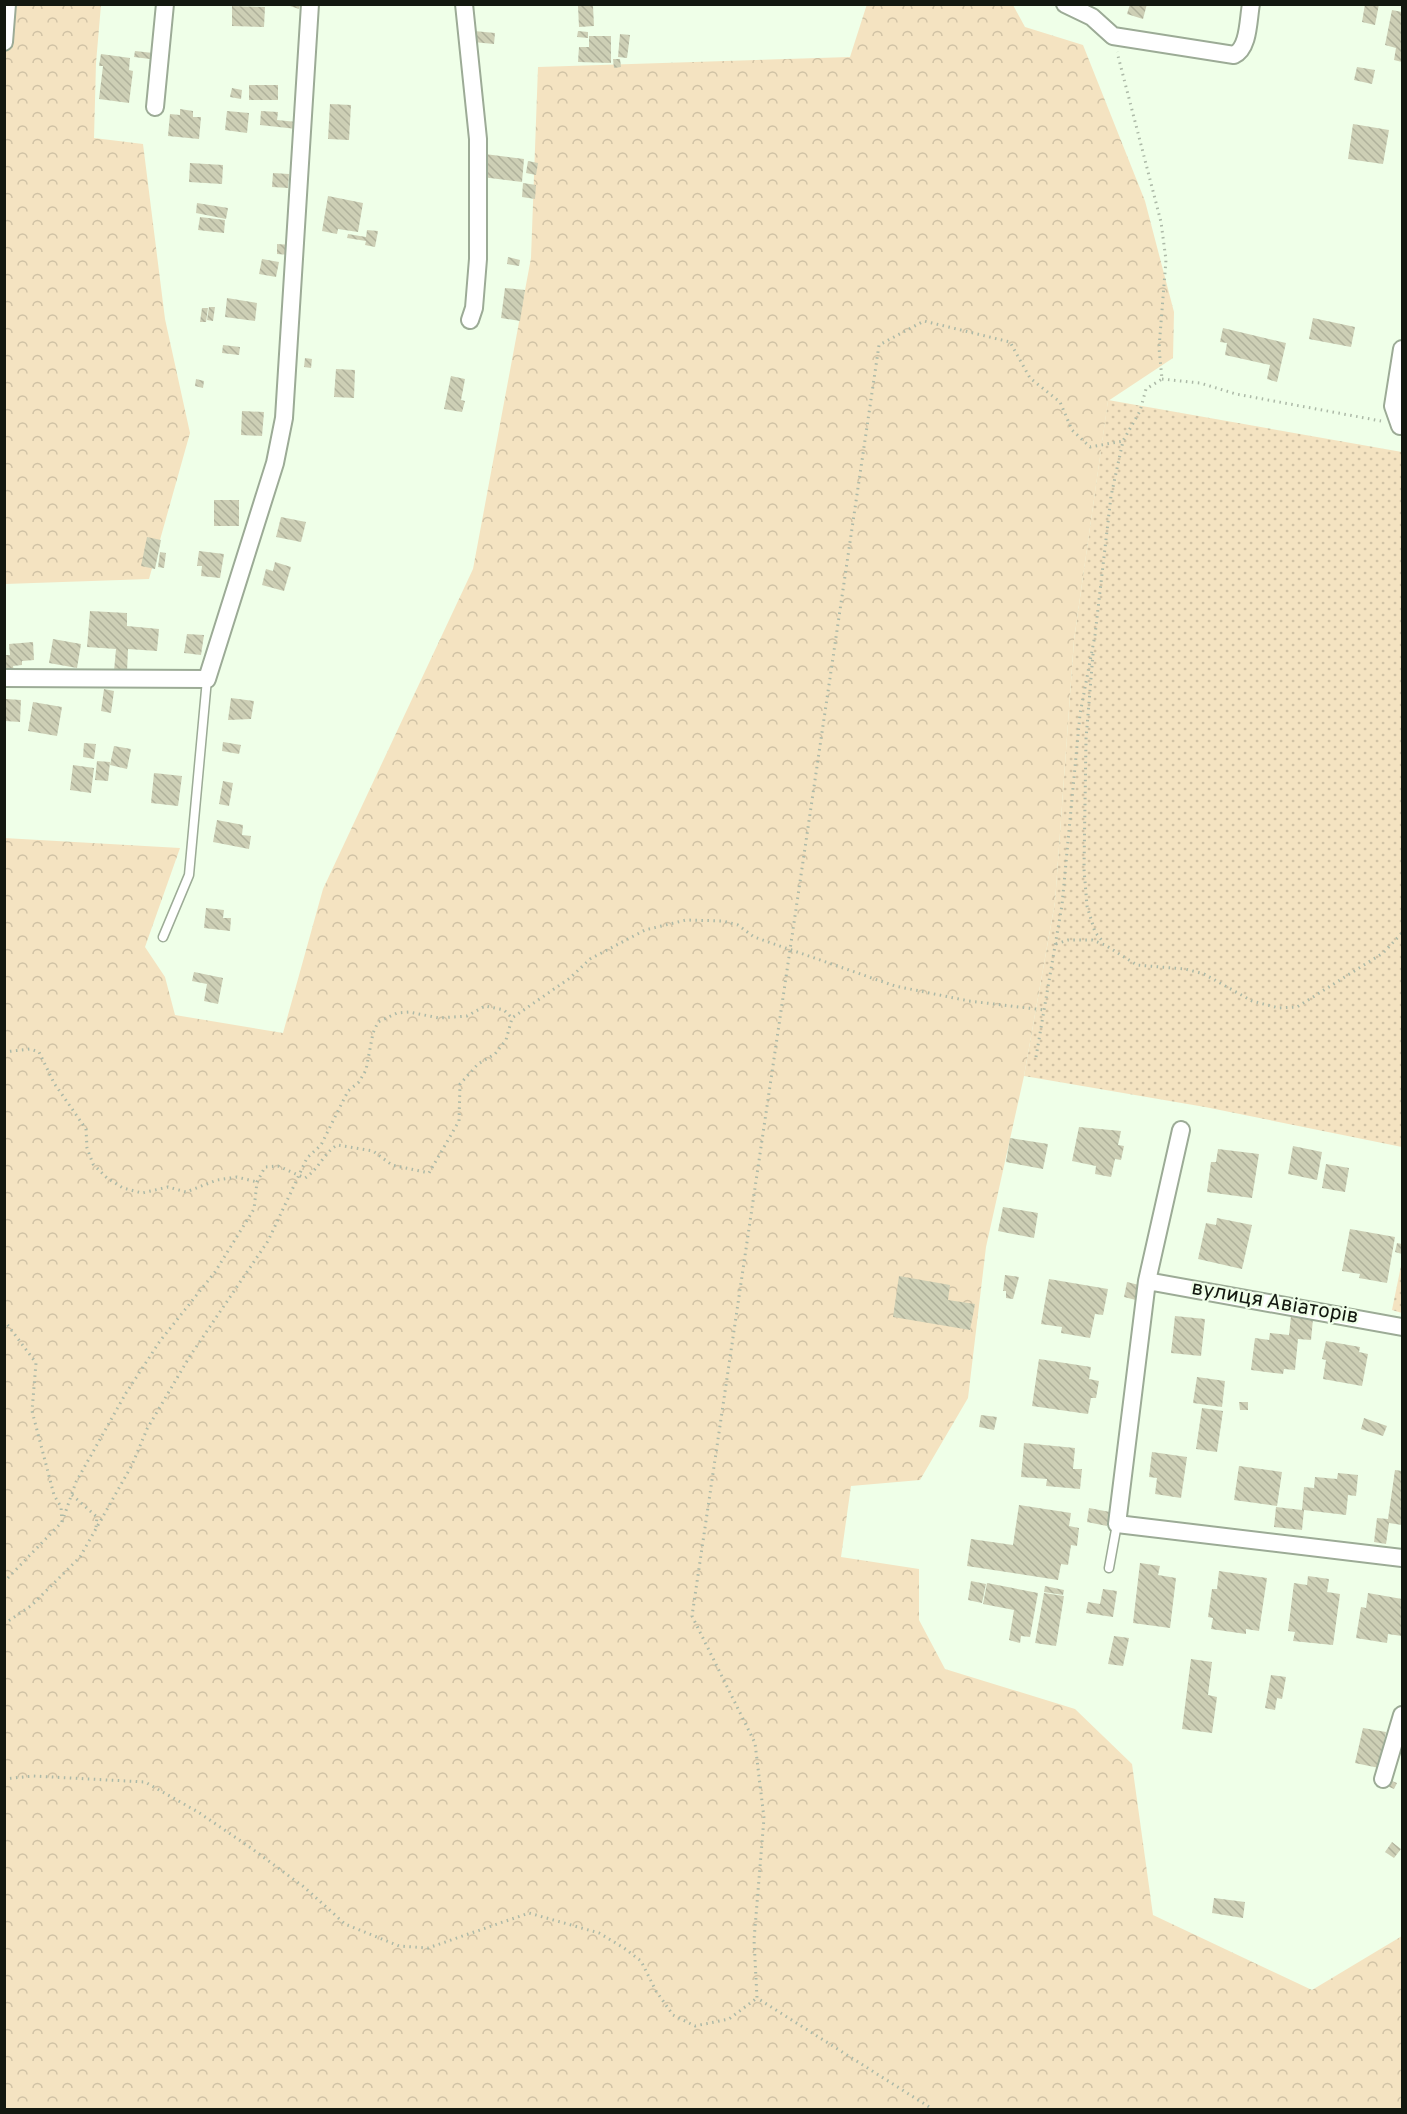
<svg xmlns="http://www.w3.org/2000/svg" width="1407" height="2114" viewBox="0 0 1407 2114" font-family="Overpass,sans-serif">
  <defs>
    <pattern id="grass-dots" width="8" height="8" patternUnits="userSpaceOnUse" patternTransform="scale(1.5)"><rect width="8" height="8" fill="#f4e3c1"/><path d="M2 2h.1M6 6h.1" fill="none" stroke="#d0c2a5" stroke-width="1.8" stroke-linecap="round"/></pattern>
    <pattern id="forest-crowns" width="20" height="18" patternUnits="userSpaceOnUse" patternTransform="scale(1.5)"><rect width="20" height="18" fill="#f4e3c1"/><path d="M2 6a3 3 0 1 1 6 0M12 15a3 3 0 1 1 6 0" fill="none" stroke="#d0c2a5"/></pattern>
    <pattern id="building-back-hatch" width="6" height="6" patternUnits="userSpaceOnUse" patternTransform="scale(1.5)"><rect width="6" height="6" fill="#cdcfb5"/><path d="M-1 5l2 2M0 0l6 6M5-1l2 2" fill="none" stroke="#afb19b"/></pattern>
  </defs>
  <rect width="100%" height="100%" fill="#efffe8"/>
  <path fill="url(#grass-dots)" d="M1108,400L1402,452V1147L1205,1107L1024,1076L1055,902L1074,640Z
    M1402,1261V1313L1392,1310Z"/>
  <path fill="url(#forest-crowns)" d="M867,4L1013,5L1025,27L1083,45L1145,201L1174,312L1173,358L1108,401L1074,640L1055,902L1024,1076L986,1247L968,1398L920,1480L851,1486L841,1557L919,1569V1620L945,1669L1075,1709L1132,1764L1153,1915L1312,1990L1402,1936V2109H5L4,838L180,848L145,947L165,977L175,1015L283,1033L323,889L473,569L531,258L538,67L850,57Z
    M4,5H101L96,63L94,138L143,144L165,319L190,433L149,579L5,584Z"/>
  <path fill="url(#building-back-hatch)" d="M284,4H300L299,9Z
    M1130,4H1147L1143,19L1127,14Z
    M1365,4H1379L1375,25L1362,22Z
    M232,6L265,7L264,27L232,26Z
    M578,6H593L594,26L579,27Z
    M1392,10L1402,12V62L1394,60L1396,48L1385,45Z
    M474,31L495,33L494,44L473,42Z
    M578,31L588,32V38L577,37Z
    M620,34L630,35L627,58L618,57Z
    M589,36H611V63L578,62L579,47H589Z
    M135,51L153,53L156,72L149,71L150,59L134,57Z
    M101,54L130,58L129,70L133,71L129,103L99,99L103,66H99Z
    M613,59H620L621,67L614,68Z
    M1357,67L1375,70L1372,84L1354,80Z
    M249,85H278V100H249Z
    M232,88L242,90L241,99L230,97Z
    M330,104L351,105L349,140L328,139Z
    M180,109L193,111V117H201L199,139L168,136L170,114L180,115Z
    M227,111L249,113L247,133L225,130Z
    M261,111L278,112L277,120L297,122V129L260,125Z
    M1353,124L1389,130L1383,164L1348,159Z
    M485,154L524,159L522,182L482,177Z
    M528,161L538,163L536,175L526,173Z
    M190,163L223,165L222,184L189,182Z
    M273,173L289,174L288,188L272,187Z
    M523,183L536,185L535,199L522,197Z
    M328,196L363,203L358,232L338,229L337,234L322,231Z
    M197,203L228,208L226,219L196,213Z
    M200,217L225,220L224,233L198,230Z
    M367,230L378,231L375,247L365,245L366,241L347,238L348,234L366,237Z
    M277,244L291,245L290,255L277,254Z
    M508,257L520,260L519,266L507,264Z
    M262,259L279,262L276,277L259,274Z
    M505,288L525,290L520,321L501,318Z
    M227,298L257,303L255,321L225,317Z
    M209,307H215L213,321L207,320Z
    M202,308H208L206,322H200Z
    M1313,318L1355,327L1351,347L1309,339Z
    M1223,328L1286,343L1277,382L1267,379L1270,365L1225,355L1227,343L1220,342Z
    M223,345L240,347L239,355L222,353Z
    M305,358L312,359L311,368L304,367Z
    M336,369L355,370L354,398L334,397Z
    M451,376L465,379L461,400L465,401L462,412L444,409Z
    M196,379L204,381L203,388L195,386Z
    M242,411L264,412L262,436L241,435Z
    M214,500H239V526H214Z
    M281,517L306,522L301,542L276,537Z
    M147,537L161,540L155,569L141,566Z
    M199,551L224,554L220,578L201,576L202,566H197Z
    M160,552L166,553L164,568L158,567Z
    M275,562L291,567L284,591L262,585L266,569L273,571Z
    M90,611L127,613V626L159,629L157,651L128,649L127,672L114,671L116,649L87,647Z
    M187,634L204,635L201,655L184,653Z
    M53,639L81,644L77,668L49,663Z
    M33,642L34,660L22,661V665L13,666L14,672L4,673V655H10L9,644Z
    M104,689L114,691L111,713L101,711Z
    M231,698L254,701L251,719L228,720Z
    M6,699L21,700L20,722L5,721Z
    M33,702L62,707L57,736L28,731Z
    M223,742L241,745L239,754L222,751Z
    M84,743L96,744L94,759L83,757Z
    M114,746L131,749L127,769L110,765Z
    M97,761L110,762L108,781L95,780Z
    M73,765L94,768L91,793L70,790Z
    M154,773L182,776L178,806L151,803Z
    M223,781L233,783L229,806L219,804Z
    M217,820L243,825L242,835L251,836L249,849L213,842Z
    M206,908L224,910L223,918H231L230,931L204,928Z
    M194,972L223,978L218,1004L204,1001L207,984L192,981Z
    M1079,1127L1121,1131L1118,1145L1124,1146L1121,1160L1115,1159L1111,1177L1095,1174L1096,1166L1072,1161Z
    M1010,1138L1048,1144L1043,1169L1006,1162Z
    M1293,1146L1322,1152L1317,1180L1288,1174Z
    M1218,1149L1259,1154L1252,1198L1207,1192L1211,1162H1216Z
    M1326,1164L1349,1168L1345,1192L1322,1188Z
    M1003,1207L1038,1213L1034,1238L998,1231Z
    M1217,1218L1252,1225L1242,1269L1198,1259L1206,1223L1216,1225Z
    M1350,1229L1395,1237L1387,1283L1359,1278L1360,1274L1342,1271Z
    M1397,1243L1402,1244V1254L1395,1252Z
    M1005,1275L1019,1277L1013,1299L1006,1298V1291H1003Z
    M899,1276L950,1285L948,1300L975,1304L970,1330L893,1317Z
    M1049,1279L1108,1289L1103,1315L1095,1314L1090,1338L1061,1333L1062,1327L1041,1324Z
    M1127,1282L1139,1285L1136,1300L1124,1297Z
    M1175,1316L1205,1319L1201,1356L1171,1353Z
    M1291,1316L1313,1319L1311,1340L1298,1339L1295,1370L1284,1369L1283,1374L1251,1370L1255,1338L1269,1340L1270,1333L1289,1335Z
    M1326,1341L1360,1347L1359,1352L1368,1354L1362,1386L1323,1379L1326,1360L1322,1359Z
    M1039,1359L1091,1367L1089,1379L1099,1381L1096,1398H1091L1088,1414L1032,1406Z
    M1197,1377L1225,1381L1222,1407L1193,1403Z
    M1239,1402H1248V1410H1240Z
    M1202,1408L1223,1411L1217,1452L1196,1449Z
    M981,1415L997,1417L994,1430L979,1427Z
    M1364,1418L1387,1426L1383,1436L1361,1429Z
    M1024,1443L1075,1448L1073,1469H1082L1080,1489L1046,1486L1047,1479L1021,1477Z
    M1152,1452L1187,1457L1181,1498L1155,1494L1157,1478L1149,1477Z
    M1239,1466L1282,1472L1277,1506L1234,1500Z
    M1395,1470L1402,1471V1525L1389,1523L1386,1544L1374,1542L1377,1518L1388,1519Z
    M1338,1473L1358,1475L1356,1496L1348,1495L1346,1515L1304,1510L1302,1530L1274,1527L1276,1507L1302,1510L1304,1487L1314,1488L1315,1477L1337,1479Z
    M1019,1505L1071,1513L1069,1526L1079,1528L1077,1546L1071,1545L1068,1565L1061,1564L1058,1580L967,1566L971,1539L1013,1545Z
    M1089,1508L1110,1512L1107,1526L1087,1522Z
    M1140,1563L1160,1566L1158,1575L1176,1578L1170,1628L1133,1623Z
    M1219,1571L1267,1578L1259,1631L1246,1629V1634L1211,1629L1213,1618L1208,1617L1212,1589H1217Z
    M1308,1576L1329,1579L1327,1592L1340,1594L1333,1645L1293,1641L1295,1632L1288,1631L1294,1583L1307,1585Z
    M971,1581L986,1584L982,1603L968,1600Z
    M987,1583L1038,1593L1030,1637L1021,1636L1020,1643L1009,1640L1014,1610L983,1604Z
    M1045,1586L1064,1590L1063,1595L1044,1592Z
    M1103,1589L1117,1591L1113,1617L1086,1613L1088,1602L1100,1604Z
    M1044,1593L1064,1596L1056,1646L1035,1643Z
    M1368,1593L1402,1599V1636L1388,1634L1387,1643L1356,1638L1361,1607L1366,1608Z
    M1114,1636L1129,1638L1123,1666L1108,1664Z
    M1191,1659L1212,1662L1208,1695L1217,1697L1212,1733L1182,1729Z
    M1271,1675L1286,1677L1282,1699L1277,1698L1275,1710L1265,1708Z
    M1363,1728L1386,1732L1379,1768L1355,1763Z
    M1387,1779L1397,1783L1394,1789L1385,1785Z
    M1392,1842L1401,1849L1394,1858L1385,1852Z
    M1214,1898L1245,1902L1243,1918L1212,1913Z"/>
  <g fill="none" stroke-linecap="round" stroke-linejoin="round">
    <g stroke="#9cab96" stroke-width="11">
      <path id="service" d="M163,937L189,875L207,679
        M1109,1568L1117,1524"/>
    </g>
    <g stroke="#9cab96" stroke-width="20">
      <path id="minor" d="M464,4L478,139V259L474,308L470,320
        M1065,4L1092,17L1113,36L1234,55C1249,48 1248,20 1251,4
        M4,42L7,4
        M155,107L165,4
        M1400,426L1393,406L1402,349
        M4,678L207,679L275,463L284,418L310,4
        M1181,1130L1147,1281L1117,1524L1402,1558
        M1147,1281L1402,1327
        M1383,1779L1402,1715"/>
    </g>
    <path stroke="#acb9a7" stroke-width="3" stroke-dasharray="1.5 4.5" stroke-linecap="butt" d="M1162,379L1200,383L1236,394L1381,421
      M1093,654L1086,739L1084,869L1087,906L1095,932L1104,943
      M1056,944L1068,940H1092L1105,945L1137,965L1185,969L1204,974L1252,1001L1279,1008L1297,1007L1383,953L1402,933
      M4,1052L30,1049L39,1052L54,1083L86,1129L87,1148L93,1164L107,1178L123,1188L142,1193L168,1187L186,1192L217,1180L237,1177L257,1182
      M1036,1057L1062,905L1080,714L1095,635L1111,496L1123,441L1140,411L1146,389L1162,379L1159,348L1166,260L1161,222L1117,52
      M4,1320L36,1363L32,1411L54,1495L61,1507L62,1522L4,1582
      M72,1495L97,1517L96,1527
      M62,1522L76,1482L126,1393L160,1341L215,1272L254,1209L257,1182L265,1167L278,1166L305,1178C319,1169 323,1154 337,1145L373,1151L392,1165L429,1173L459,1121L460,1084L478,1064L495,1054L506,1040L512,1018
      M4,1624L32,1605L80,1557L132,1465L147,1429L190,1356L268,1241L307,1158L321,1145L348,1091L359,1082L366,1070L373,1033L378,1022L397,1013L409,1012L439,1018L467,1016L485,1006L504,1010L512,1018L570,978L590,959L645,930L686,920L723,921L738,925L754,937L895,986L969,1001L1044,1010
      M4,1779L33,1776L145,1782L198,1812L251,1848L304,1887L345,1924L399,1946L428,1948L529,1913L599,1933L624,1948L641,1961L656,1991L673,2015L695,2026L729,2019L757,1998
      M934,2110L757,1998L754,1940L764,1818L755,1743L692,1616L879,345L924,321L1010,342L1030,378L1060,402L1072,430L1090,447L1123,441"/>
    <use href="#service" stroke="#fff" stroke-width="8"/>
    <use href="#minor" stroke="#fff" stroke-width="16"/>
  </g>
  <g text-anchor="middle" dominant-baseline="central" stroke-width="4.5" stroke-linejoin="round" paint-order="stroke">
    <g font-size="21" fill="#131810" stroke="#efffe8">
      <text transform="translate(1275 1303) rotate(10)">вулиця Авіаторів</text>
    </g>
  </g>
  <rect width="1407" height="2114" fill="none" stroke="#131810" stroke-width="12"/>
</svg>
